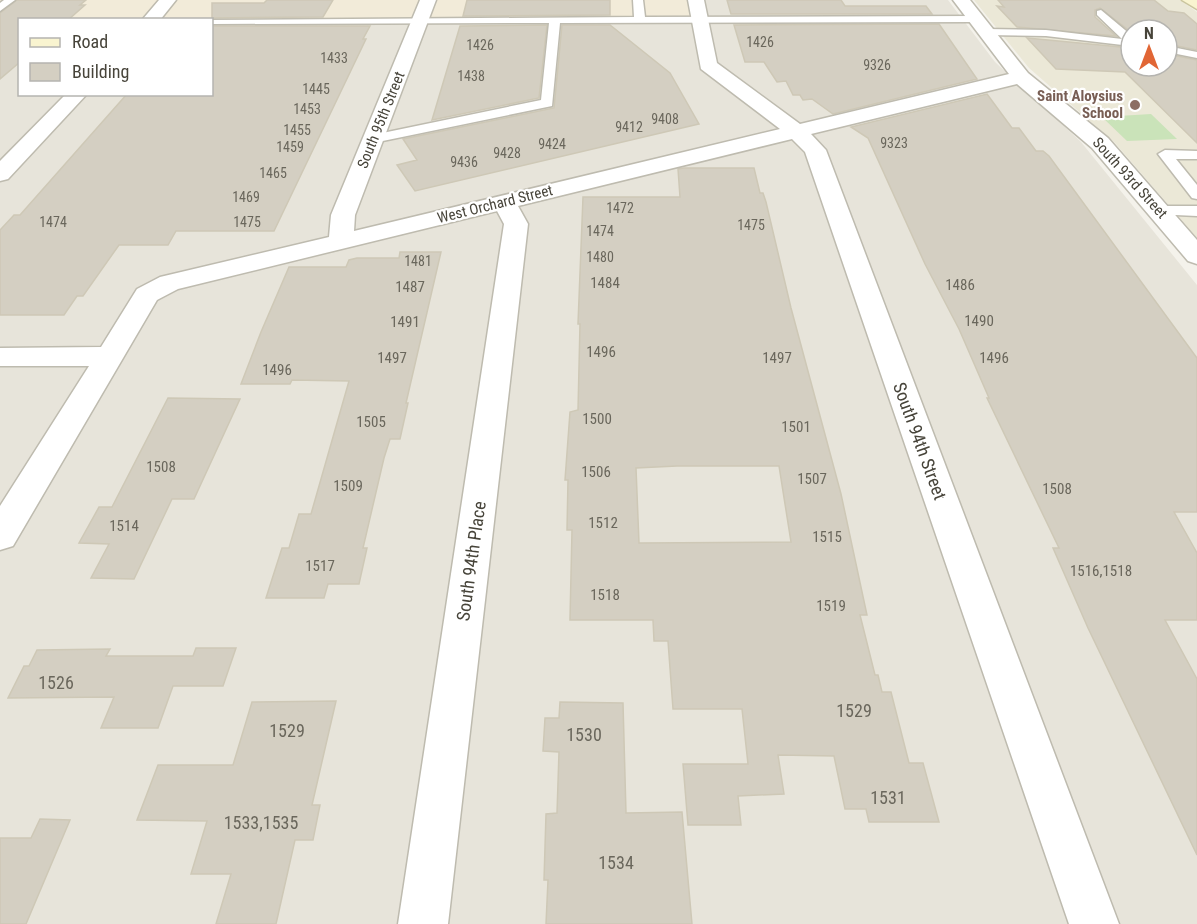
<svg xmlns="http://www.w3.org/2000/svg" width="1197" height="924" viewBox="0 0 1197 924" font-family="'Roboto Condensed',sans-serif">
  <rect width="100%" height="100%" fill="#f4f2eb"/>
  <path fill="#e7e4da" d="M696,0H948L995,62L1081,142L1197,285V924H0V24L19,22L20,94H212V22L700,21Z"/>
  <path fill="#f2ebd9" d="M0,0H696L701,21L20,20L0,24Z"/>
  <path fill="#ebe8d7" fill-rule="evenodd" d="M974,0H1180L1197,12V238L1115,143L1029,68ZM1131,30H1167V66H1131Z"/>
  <path fill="#cae3b9" d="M1151,114L1177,139L1127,141L1102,117Z"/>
  <path fill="#d4cfc2" stroke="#cec8b6" stroke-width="1.5" fill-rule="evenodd" d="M17,0H86L80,5H85L68,20H20V62L0,79V13Z
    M267,0H333L323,17L212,18V3H264Z
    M467,0H610V15L463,16Z
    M727,0H841L845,6H926L932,14H731Z
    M998,0H1154L1168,11L1184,13L1197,24V50L1167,44V30L1131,32L1100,8L1095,10V17L1116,36L1017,27L997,6L1004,7Z
    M939,24L977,79L833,114L812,99L803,100L800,95H793L786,81L777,82L764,62H745L734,25Z
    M547,25L539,98L432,120L460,26Z
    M562,25H610L670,73L699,124L415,191L397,165L417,160L403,139L554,108Z
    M212,26H370L363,39H366L274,231H176L168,245H119L83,296H77L64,315H0V230L14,215H20L127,94H212Z
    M1027,38L1131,48V66H1167V54L1197,60V143L1125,72L1056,69Z
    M987,94L1012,128H1019L1036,151H1043L1049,156L1197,358V512H1174L1197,553V620H1165L1197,679V855L1088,628L1053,548H1059L987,398H989L959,329L925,264L868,138L851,127Z
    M684,168H754L760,193H763L766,202L791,308L841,494L867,615H860L875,675H878L882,692H891L909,763H923L939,822H869L866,809H845L834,756L778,755L784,794L738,796L741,825H688L683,764H748L742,709H673L668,641H654L653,620H570L572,530H567L568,480H565L570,412L578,410L580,324H578L583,197H680L678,169ZM677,466H779L791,542L639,543L636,468Z
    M400,252H441L406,403H408L400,439H390L384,458L363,548H367L359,584H328L324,598H266L282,548H289L299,514H311L349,381L292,380L290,384H241L261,332L289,267H346L349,260L357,258H399Z
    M168,398L240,399L194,499H172L134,579L91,578L109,544L79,543L99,507H112Z
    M196,648H236L223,686H173L158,728H101L114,697L8,698L24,666H29L37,650L110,649L106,656H193Z
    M336,701L312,805H320L313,840H295L276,924H216L231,874H191L207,821L137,820L158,765H233L252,702Z
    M560,702L623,703L626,813L682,812L692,924H546L548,880H544L546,814L557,813L559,752L543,751L545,718H559Z
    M40,819L70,820L26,924H0V838H31Z"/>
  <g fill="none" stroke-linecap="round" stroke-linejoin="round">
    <g stroke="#bebbaf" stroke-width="3">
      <path id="lane" d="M4,0H15L0,11V3Z
        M633,0H643L645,17L976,16L981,19L976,22L560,23L552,106L373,143L368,142V136L541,100L549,23L212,24V20H208L634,17Z
        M1101,10L1131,35V46L1046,36L986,35L980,32L986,29L1046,30L1122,39L1097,15V11Z
        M1167,46L1197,52V58L1167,52Z
        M1165,150L1197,151V159H1176L1197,185V199L1192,198L1158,154Z
        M1159,206H1197V216L1154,214L1151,211L1154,208Z"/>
    </g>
    <g stroke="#bebbaf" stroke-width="3">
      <path id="street" d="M159,0H176L160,20H142Z
        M420,0H436L355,215L354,231L780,129L701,69L688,0H704L717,63L800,124L1009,74L953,0H970L1028,73L1108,138L1197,240V264L1188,261L1092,148L1017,84L811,134L826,150L1119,924H1069L805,152L792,139L518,206L528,224L448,924H398L504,224L497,211L178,289L157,300L13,546L0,550V506L89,366H0V348L101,347L137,289L160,277L329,237L331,215Z
        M66,94H87L8,179L0,181V161Z"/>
    </g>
    <g stroke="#cac59e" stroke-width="3">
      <path id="secondary" d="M1182,0H1197V9Z"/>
    </g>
    <use href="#lane" fill="#fff" fill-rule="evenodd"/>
    <use href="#street" fill="#fff" fill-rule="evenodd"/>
    <use href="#secondary" fill="#f9f4d0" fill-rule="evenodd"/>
  </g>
  <circle fill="#8d6e63" stroke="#fff" stroke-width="2" cx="1135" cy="105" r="6"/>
  <g text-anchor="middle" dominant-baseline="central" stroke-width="4.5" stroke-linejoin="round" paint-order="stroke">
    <g font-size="14" fill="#6a675c">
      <text x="760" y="42">1426</text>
      <text x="480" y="45">1426</text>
      <text x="334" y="58">1433</text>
      <text x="877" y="65">9326</text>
      <text x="471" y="76">1438</text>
      <text x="316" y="89">1445</text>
      <text x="307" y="109">1453</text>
      <text x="665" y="119">9408</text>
      <text x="629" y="127">9412</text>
      <text x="297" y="130">1455</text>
      <text x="894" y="143">9323</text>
      <text x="552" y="144">9424</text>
      <text x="290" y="147">1459</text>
      <text x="507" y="153">9428</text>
      <text x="464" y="162">9436</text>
      <text x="273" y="173">1465</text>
      <text x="246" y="197">1469</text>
      <text x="620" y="208">1472</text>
      <text x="53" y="222">1474</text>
      <text x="247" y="222">1475</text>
      <text x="751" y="225">1475</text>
      <text x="600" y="231">1474</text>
      <text x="600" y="257">1480</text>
      <text x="418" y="261">1481</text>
    </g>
    <g font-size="15" font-weight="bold" fill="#785e54" stroke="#fff" text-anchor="end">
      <text x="1123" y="96">Saint Aloysius<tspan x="1123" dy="17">School</tspan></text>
    </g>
    <g font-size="15" fill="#47443a" stroke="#fff">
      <text transform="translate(381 120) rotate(-68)">South 95th Street</text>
      <text transform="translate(1130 178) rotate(48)">South 93rd Street</text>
      <text transform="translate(495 204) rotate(-14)">West Orchard Street</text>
    </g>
    <g font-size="15" fill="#6a675c">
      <text x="605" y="283">1484</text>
      <text x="960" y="285">1486</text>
      <text x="410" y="287">1487</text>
      <text x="979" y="321">1490</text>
      <text x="405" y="322">1491</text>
      <text x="601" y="352">1496</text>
      <text x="392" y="358">1497</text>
      <text x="777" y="358">1497</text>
      <text x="994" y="358">1496</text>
      <text x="277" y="370">1496</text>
      <text x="597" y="419">1500</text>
      <text x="371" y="422">1505</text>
      <text x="796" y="427">1501</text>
      <text x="161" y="467">1508</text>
      <text x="596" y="472">1506</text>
      <text x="812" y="479">1507</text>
      <text x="348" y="486">1509</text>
      <text x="1057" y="489">1508</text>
      <text x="603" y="523">1512</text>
      <text x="124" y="526">1514</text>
      <text x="827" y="537">1515</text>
      <text x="320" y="566">1517</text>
      <text x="1101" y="571">1516,1518</text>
      <text x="605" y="595">1518</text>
      <text x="831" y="606">1519</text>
    </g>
    <g font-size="18" fill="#47443a" stroke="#fff">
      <text transform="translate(920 441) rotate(70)">South 94th Street</text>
      <text transform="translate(471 561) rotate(-82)">South 94th Place</text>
    </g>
    <g font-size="18" fill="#6a675c">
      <text x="56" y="682">1526</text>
      <text x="854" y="710">1529</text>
      <text x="287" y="730">1529</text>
      <text x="584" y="734">1530</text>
      <text x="888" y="797">1531</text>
      <text x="261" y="822">1533,1535</text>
      <text x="616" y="862">1534</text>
    </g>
  </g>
  <rect x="18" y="18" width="195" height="78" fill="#ffffff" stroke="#b5b4b0" stroke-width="1.5"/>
  <rect x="30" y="38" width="30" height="9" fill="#f9f4d0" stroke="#b5b4b0" stroke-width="1.5"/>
  <text x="72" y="48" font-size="18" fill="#47443a">Road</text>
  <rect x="30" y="63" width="30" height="18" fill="#d4cfc2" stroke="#b5b4b0" stroke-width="1.5"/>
  <text x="72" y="78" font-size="18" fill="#47443a">Building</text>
  <g transform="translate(1149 48)"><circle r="28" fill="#ffffff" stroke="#b5b4b0" stroke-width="1.5"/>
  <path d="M0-4.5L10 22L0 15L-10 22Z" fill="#e16635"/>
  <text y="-9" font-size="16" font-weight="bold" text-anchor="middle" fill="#47443a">N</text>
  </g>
</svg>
